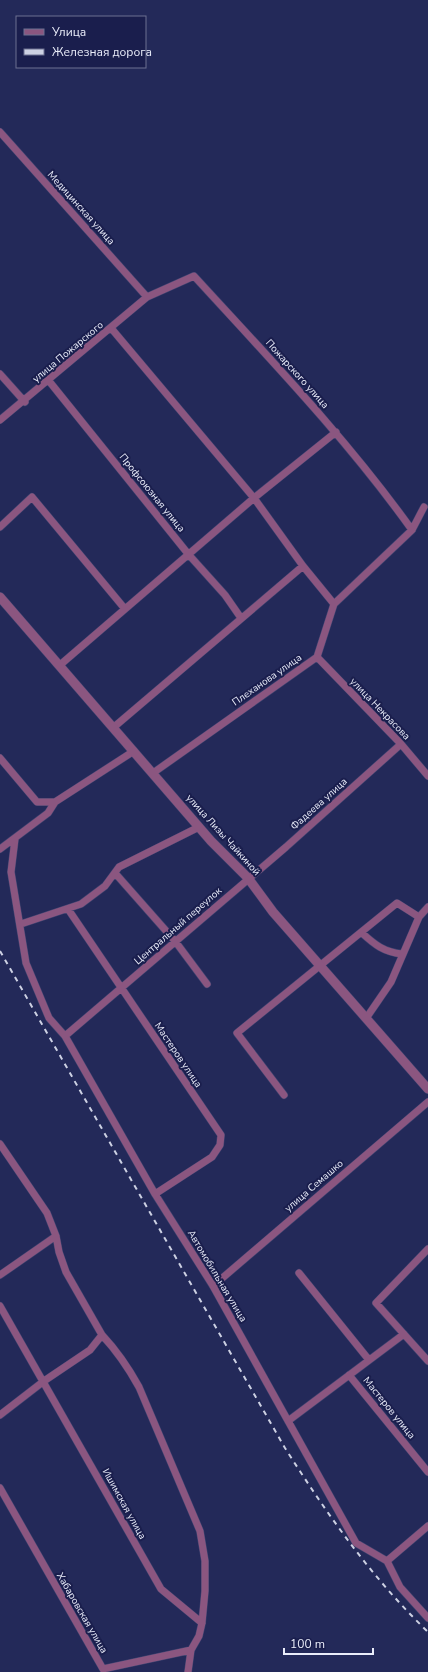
<svg xmlns="http://www.w3.org/2000/svg" width="428" height="1672" viewBox="0 0 428 1672" font-family="'Nunito Sans',sans-serif">
  <rect width="100%" height="100%" fill="#232959"/>
  <g fill="none" stroke-linecap="round" stroke-linejoin="round">
    <g stroke="#3f4470" stroke-width="8">
      <path id="minor" d="M0,132L147,297
        M111,328L254,498L303,566L334,604
        M0,374L25,402
        M49,381L189,555L225,595L241,618
        M0,420L147,297L194,276C269,358 347,439 412,530
        M0,527L32,497L125,609
        M317,657L401,744L428,776
        M60,665L254,498L336,432
        M114,727L303,566
        M0,758L37,802H55
        M153,773L317,657L334,604L412,530L424,507
        M15,839L11,872L26,963L49,1018L65,1036L155,1194L213,1286L356,1543L387,1561L400,1587L428,1618
        M0,849L48,813L55,802L134,751
        M115,873L175,941L207,984
        M68,909L221,1135L220,1145L212,1157L155,1194
        M21,924L81,904L105,886L119,867L199,827
        M362,933C375,945 384,952 402,954
        M367,1017L391,982L419,917L428,907
        M65,1036L286,847L401,744
        M284,1095L237,1033L397,903L419,917
        M0,1144L47,1213L56,1236L59,1252L66,1272L102,1335L90,1350L44,1381L0,1415
        M428,1249L376,1303L428,1361
        M299,1273L369,1360
        M0,1275L56,1236
        M213,1286L428,1102
        M0,1306L161,1589L202,1623
        M102,1335C117,1351 128,1367 139,1387L200,1531L205,1561V1591L202,1623L199,1636L191,1650L188,1672
        M349,1375L428,1472
        M288,1421L404,1334
        M0,1488L103,1669L191,1650
        M387,1561L428,1526"/>
    </g>
    <g stroke="#3f4470" stroke-width="10">
      <path id="tertiary" d="M0,597L211,841L248,878L273,912L428,1089"/>
    </g>
    <use href="#minor" stroke="#8b5680" stroke-width="7"/>
    <use href="#tertiary" stroke="#8b5680" stroke-width="9"/>
    <path stroke="#cdd1e3" stroke-width="2" stroke-dasharray="5 5" stroke-linecap="butt" d="M0,951L285,1448C327,1514 371,1577 428,1632"/>
  </g>
  <g text-anchor="middle" dominant-baseline="central" stroke-width="4" stroke-linejoin="round" paint-order="stroke">
    <g font-size="10" fill="#eaedfa" stroke="#1a1e4d">
      <text transform="translate(81 208) rotate(48)">Медицинская улица</text>
      <text transform="translate(68 352) rotate(-40)">улица Пожарского</text>
      <text transform="translate(297 374) rotate(48)">Пожарского улица</text>
      <text transform="translate(152 493) rotate(51)">Профсоюзная улица</text>
      <text transform="translate(267 680) rotate(-35)">Плеханова улица</text>
      <text transform="translate(380 709) rotate(46)">улица Некрасова</text>
      <text transform="translate(319 804) rotate(-42)">Фадеева улица</text>
      <text transform="translate(223 835) rotate(48)">улица Лизы Чайкиной</text>
      <text transform="translate(178 926) rotate(-41)">Центральный переулок</text>
      <text transform="translate(178 1055) rotate(56)">Мастеров улица</text>
      <text transform="translate(314 1186) rotate(-41)">улица Семашко</text>
      <text transform="translate(217 1276) rotate(59)">Автомобильная улица</text>
      <text transform="translate(389 1408) rotate(51)">Мастеров улица</text>
      <text transform="translate(124 1504) rotate(61)">Ишимская улица</text>
      <text transform="translate(82 1613) rotate(60)">Хабаровская улица</text>
    </g>
  </g>
  <rect x="16" y="16" width="130" height="52" fill="#1a1e4d" stroke="#6d7192"/>
  <rect x="24" y="29" width="20" height="6" fill="#8b5680" stroke="#6d7192"/>
  <text x="52" y="36" font-size="12" fill="#eaedfa">Улица</text>
  <rect x="24" y="49" width="20" height="6" fill="#cdd1e3" stroke="#6d7192"/>
  <text x="52" y="56" font-size="12" fill="#eaedfa">Железная дорога</text>
  <path d="M284 1648v6h89v-6" fill="none" stroke="#eaedfa" stroke-width="2"/>
  <text x="290" y="1648" font-size="12" fill="#eaedfa" stroke="#1a1e4d" stroke-width="3" paint-order="stroke">100 m</text>
</svg>
